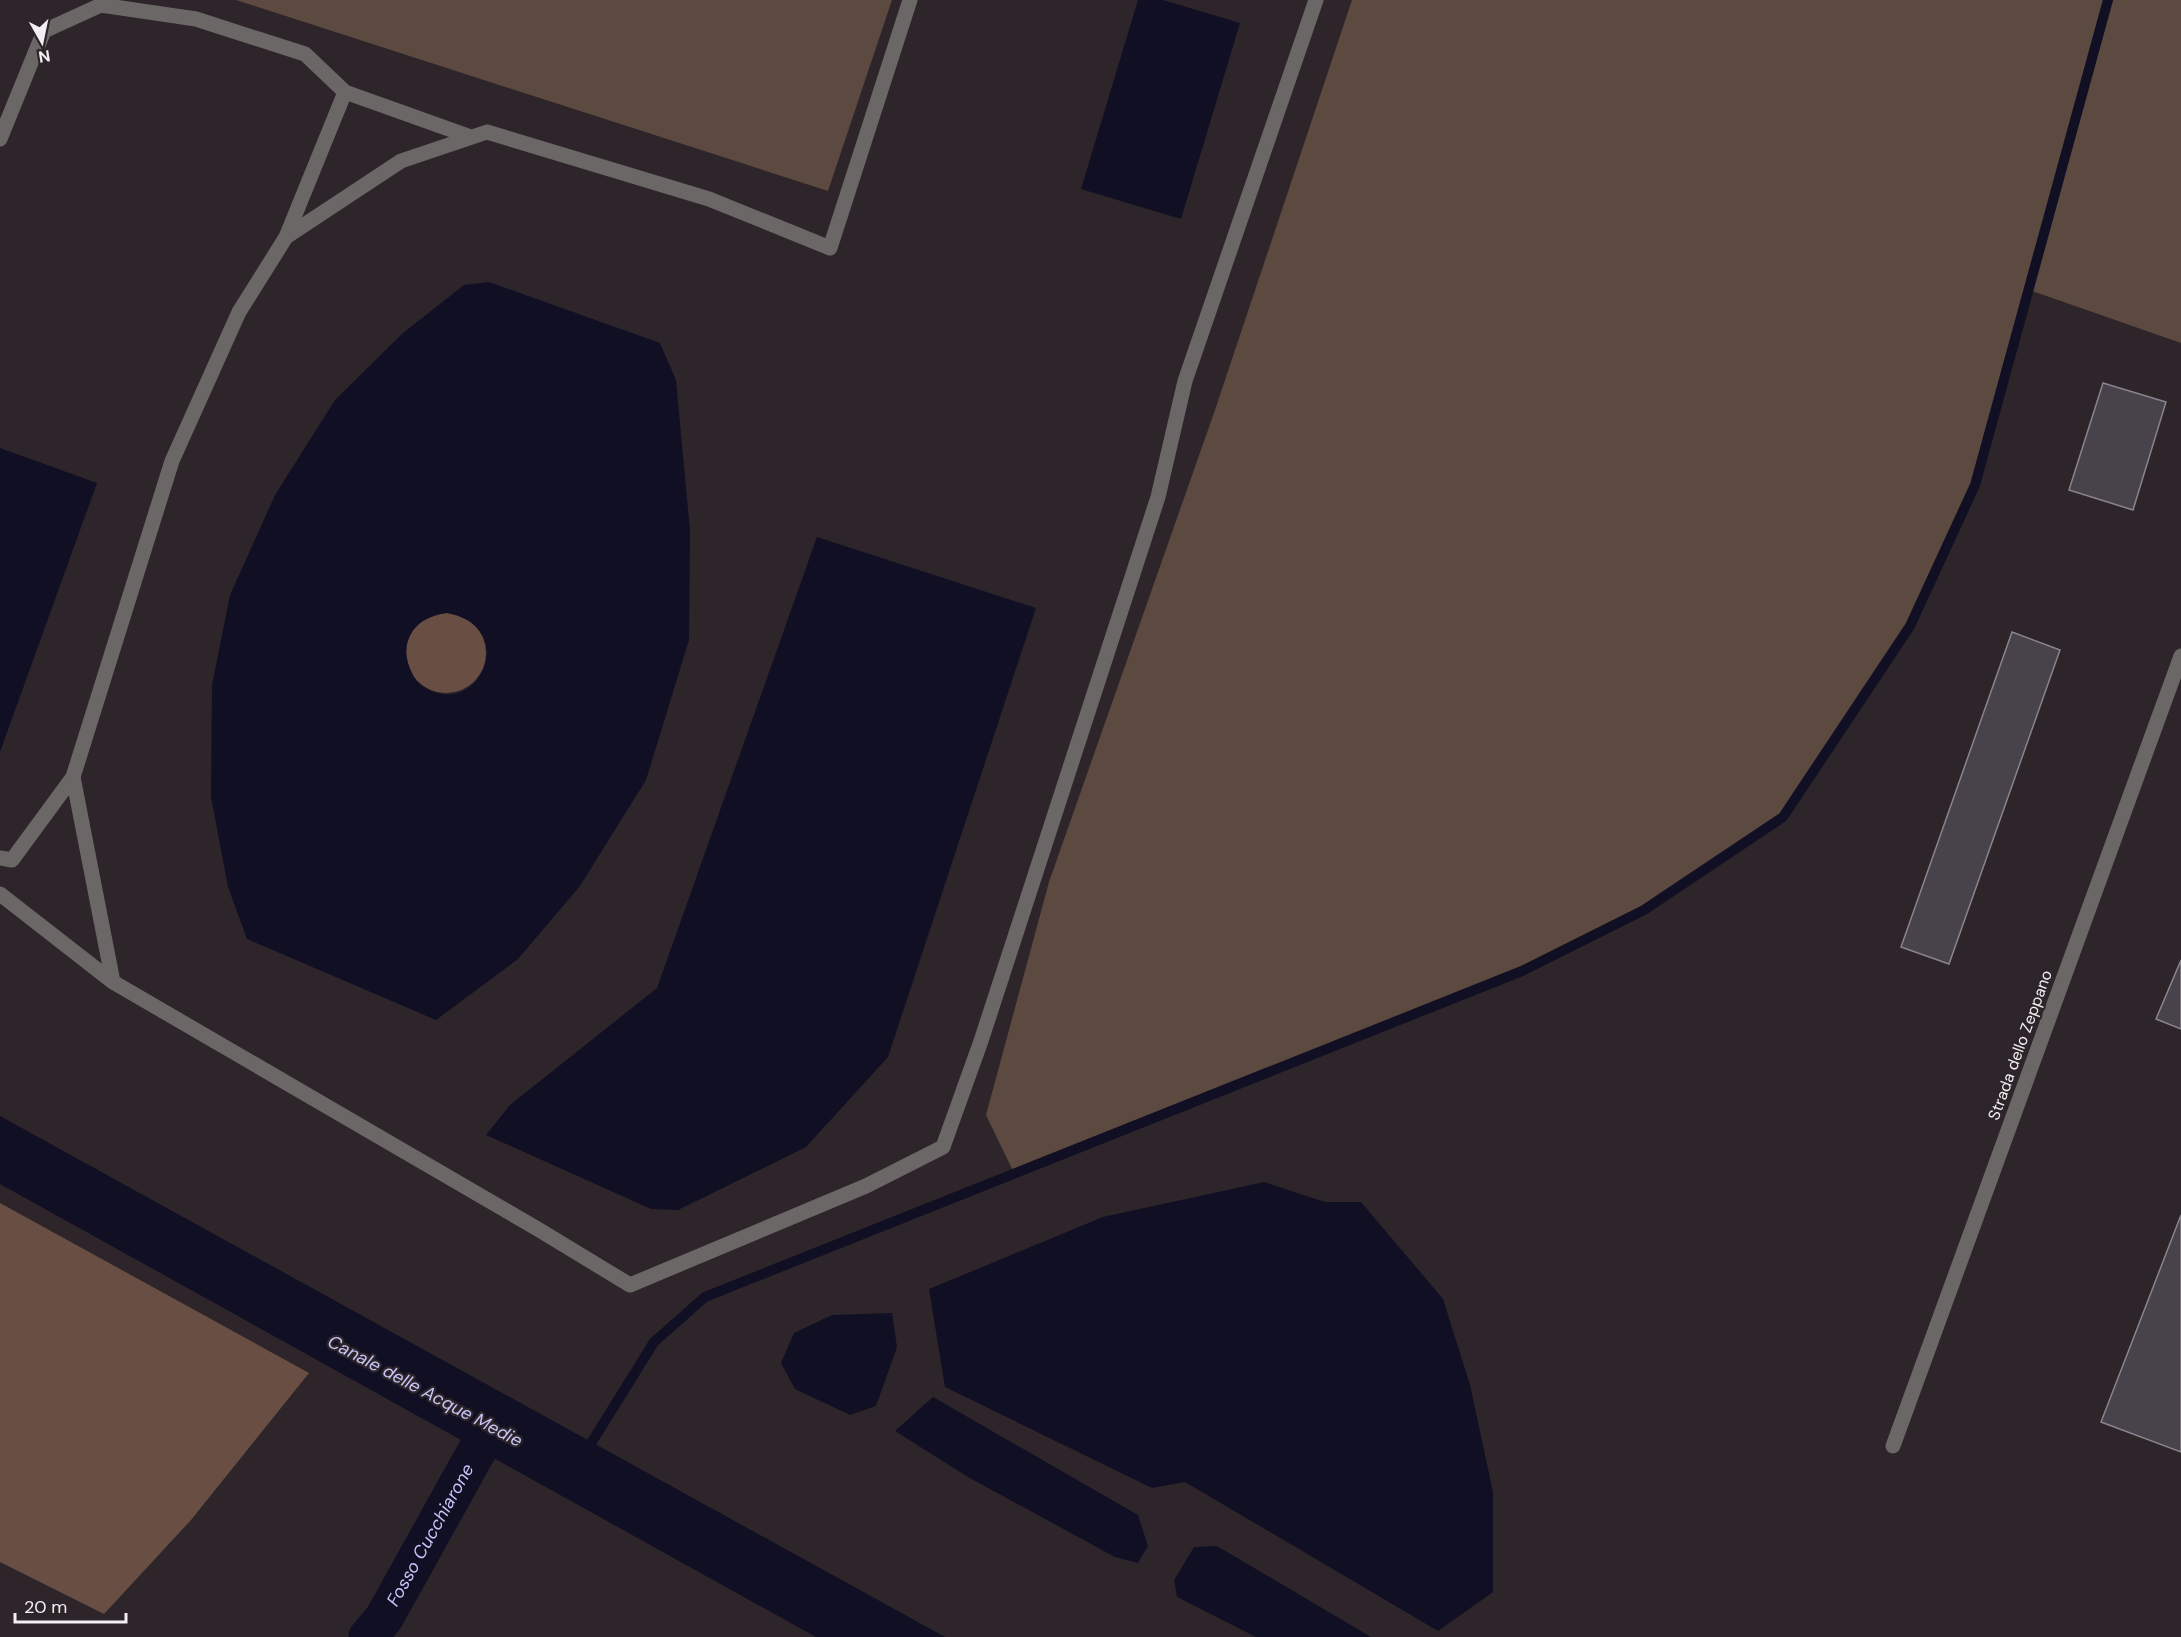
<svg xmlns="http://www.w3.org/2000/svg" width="2181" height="1637" viewBox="0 0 2181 1637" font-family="'DM Sans',sans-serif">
  <rect width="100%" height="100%" fill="#2d2529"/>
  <path fill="#5c4940" d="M236,0H892L828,191Z
    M1352,0H2181V343L2029,290L1975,485L1910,626L1783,817L1644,910L1522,971L1014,1173L986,1115L1049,882L1215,410Z"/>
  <path fill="#694f43" d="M406 653a40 40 0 1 1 80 0a40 40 0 1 1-80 0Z
    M0,1203L309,1373L191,1520L104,1614L0,1562Z"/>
  <path fill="#110f23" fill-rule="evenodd" d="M1138,0H1163L1240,23L1181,219L1081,189Z
    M489,282L660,343L676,380L690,531L689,640L646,780L580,886L518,959L436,1020L247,939L228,887L211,797L212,685L230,595L275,495L335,400L403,333L464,285ZM447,613C516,626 484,709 434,692C425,688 417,684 413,675C396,644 413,617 447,613Z
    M0,448L97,483L0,752Z
    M817,537L1036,608L888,1057L806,1147L678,1210L651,1209L486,1135L510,1105L657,988Z
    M0,1116L945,1637H816L0,1184Z
    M1264,1182L1325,1202H1361L1443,1299L1470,1385L1493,1492V1592L1438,1631L1185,1482L1152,1488L945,1387L929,1289L1103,1217Z
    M892,1313L897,1347L876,1406L850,1415L795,1389L781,1363L794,1333L832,1315Z
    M933,1397L1138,1515L1148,1546L1138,1563L1115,1557L968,1477L895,1431Z
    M1217,1546L1371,1637H1256L1177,1597L1174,1580L1194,1547Z"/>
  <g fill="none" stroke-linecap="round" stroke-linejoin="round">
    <path stroke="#110f23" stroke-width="10" d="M585,1453L654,1342L705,1297L1522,971L1644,910L1783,817L1910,626L1975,485L2108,0"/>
    <path stroke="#110f23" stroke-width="39" id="s1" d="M368,1637L384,1618L489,1429"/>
  </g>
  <path fill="#48434b" stroke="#8a848d" stroke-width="1.5" d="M2103,383L2166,402L2133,510L2069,490Z
    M2012,632L2060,650L1949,964L1901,947Z
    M2181,960V1029L2156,1019Z
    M2181,1215V1452L2101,1422Z"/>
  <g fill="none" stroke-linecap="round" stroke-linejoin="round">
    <path stroke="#6c6767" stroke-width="15" d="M910,0L830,248L709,199L487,132L401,161L286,237L239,312L172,461L73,777L113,982L536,1228L630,1285L866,1186L943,1147L981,1041L1158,497L1185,381L1316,0
      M0,139L44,31L101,5L196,19L305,54L345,92L471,137
      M286,237L345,92
      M0,858L12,860L73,777
      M0,894L113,982
      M1893,1446L2181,656"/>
  </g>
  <g text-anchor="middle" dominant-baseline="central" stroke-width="4.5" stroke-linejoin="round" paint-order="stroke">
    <g font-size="16" fill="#f3eef1" stroke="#2d2529">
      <text transform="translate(2020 1045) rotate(-70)">Strada dello Zeppano</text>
    </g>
    <g font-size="18" font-style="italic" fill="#c5c5f8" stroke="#2d2529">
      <text transform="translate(425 1391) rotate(28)">Canale delle Acque Medie</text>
      <text stroke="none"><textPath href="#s1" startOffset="120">Fosso Cucchiarone</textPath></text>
    </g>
  </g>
  <g transform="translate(42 42) rotate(171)" stroke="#2d2529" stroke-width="4.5" paint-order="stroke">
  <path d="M0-4.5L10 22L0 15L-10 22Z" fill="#f3eef1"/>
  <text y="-9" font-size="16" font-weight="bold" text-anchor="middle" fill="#f3eef1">N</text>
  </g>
  <path d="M15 1613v9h111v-9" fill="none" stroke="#f3eef1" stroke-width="3"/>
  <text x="24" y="1613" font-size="18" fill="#f3eef1" stroke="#2d2529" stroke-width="4.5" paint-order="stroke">20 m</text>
</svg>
